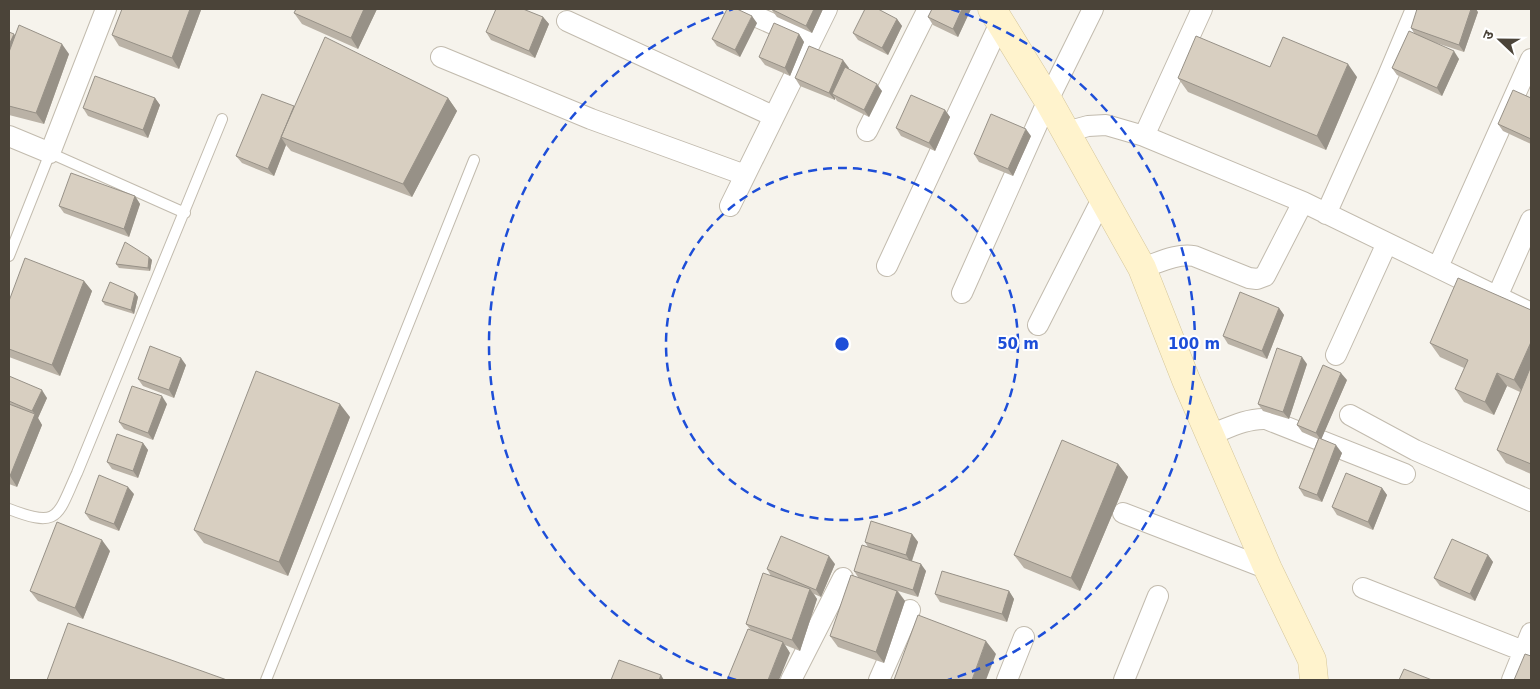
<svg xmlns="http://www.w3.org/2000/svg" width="1540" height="689" viewBox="0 0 1540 689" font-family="'DejaVu Sans','Noto Sans Devanagari',sans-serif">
  <rect width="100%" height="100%" fill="#f6f3ec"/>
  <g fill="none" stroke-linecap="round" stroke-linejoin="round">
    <g stroke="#c2bbae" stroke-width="12">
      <path id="lane" d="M9,256L50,153L185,213
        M9,509C60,529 57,516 77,473L222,119
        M266,680L474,160"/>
    </g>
    <g stroke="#c2bbae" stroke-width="22">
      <path id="street" d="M739,9L798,35
        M567,21L773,116
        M441,57L591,119L745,175
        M867,131L928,9
        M1066,132L1088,126L1106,125L1144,136L1303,202L1531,313
        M9,136L50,153L106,9
        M1144,136L1202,9
        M730,206L827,9
        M1326,214L1387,78L1416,9
        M887,266L1000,23
        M1438,267L1531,59
        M1142,268C1158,263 1176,253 1194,256L1249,278L1257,279L1265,276L1303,202
        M962,293L1048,100L1093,9
        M1497,297L1531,220
        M1038,325L1102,199
        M1336,355L1387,243
        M1350,415L1415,450L1531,501
        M1210,435C1228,428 1247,418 1266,419L1405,474
        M1123,513L1268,569
        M1363,588L1531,654
        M791,680L843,578
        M879,680L910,610
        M1007,680L1024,637
        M1124,680L1158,596
        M1512,680L1531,633"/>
    </g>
    <g stroke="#d6c79b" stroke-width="29">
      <path id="secondary" d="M992,9L1048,100L1142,268L1186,380L1268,569L1312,660L1314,680"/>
    </g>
    <use href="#lane" stroke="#fff" stroke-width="10"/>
    <use href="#street" stroke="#fff" stroke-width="20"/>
    <use href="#secondary" stroke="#fff3cd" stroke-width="28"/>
  </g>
  <path fill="#bab2a6" d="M377,9L358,49L302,24L294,13Z
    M771,9H823L812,33L777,17Z
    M932,9H971L958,37L933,25L928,17Z
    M201,10L179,69L119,46L112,35Z
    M1478,12L1464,52L1430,41L1459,59L1442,96L1397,75L1392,68L1414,33L1411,28Z
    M543,17L549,24L535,58L491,40L486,32Z
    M897,19L902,26L888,55L858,40L853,33Z
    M757,23L740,57L717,46L712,39Z
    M9,32L15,36L69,54L44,124L9,115Z
    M799,34L804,42L790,76L765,65L759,57Z
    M1270,67L1357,77L1326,150L1188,92L1178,78Z
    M849,68L848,69L882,91L869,117L837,101L835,98V100L800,86L795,78Z
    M155,98L160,105L148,138L88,116L83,108Z
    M448,98L457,111L412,197L291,151L286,145L274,176L242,163L236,156L294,106V108Z
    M1531,98V144L1503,131L1498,124Z
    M945,110L950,117L935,151L901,136L896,128Z
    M1031,136L1013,176L979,162L974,154Z
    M135,196L140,204L129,237L64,213L59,206Z
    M149,257L152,260L150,271L119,268L116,264Z
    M84,281L92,291L60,376L9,357V301Z
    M135,293L138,297L134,314L105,305L102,301Z
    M1279,308L1284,315L1267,359L1228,344L1223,336Z
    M1531,310V474L1506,463L1497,450L1520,392L1507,386L1494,415L1464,402L1455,389L1464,368L1440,357L1430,343Z
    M1307,364L1289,419L1263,411L1258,404Z
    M186,365L174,398L143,386L138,379Z
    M9,376L47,398L38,418L42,425L17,487L9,484Z
    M1347,380L1321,439L1342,453L1322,502L1304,496L1299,488L1318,439L1302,432L1297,425Z
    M167,404L153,440L124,429L119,422Z
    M350,417L288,576L204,543L194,530Z
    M143,443L148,450L138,478L112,469L107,462Z
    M1118,464L1128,477L1080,591L1024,568L1014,555Z
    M1382,488L1387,495L1373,530L1337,515L1332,507Z
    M134,494L119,531L90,520L85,513Z
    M912,534L918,542L912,561L926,571L918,597L898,591L905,601L884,663L838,647L830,636L858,577L854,571L868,547L865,542Z
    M110,551L83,619L38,601L30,591Z
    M1488,555L1493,562L1475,601L1440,586L1434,578Z
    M835,564L821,597L814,594L817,599L800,651L785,645L790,653L750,629L746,624L771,576L767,569Z
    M1009,591L1014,599L1007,622L940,602L935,594Z"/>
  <path fill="#979187" d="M190,9H200L201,10L179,69L172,58Z
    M364,9H377L358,49L351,38Z
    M814,9H823L812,33L806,26Z
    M962,9H971L958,37L953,29Z
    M1471,9H1476L1478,12L1464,52L1459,45Z
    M752,16L757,23L740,57L735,50Z
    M543,17L549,24L535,58L529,51Z
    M897,19L902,26L888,55L882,48Z
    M14,34L21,44L9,74V45Z
    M799,34L804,42L790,76L785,68Z
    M62,44L69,54L44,124L36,113Z
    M1454,51L1459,59L1442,96L1437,88Z
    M843,60L849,68L836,96L832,94L835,98V100L829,93Z
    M1348,64L1357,77L1326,150L1317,136Z
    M877,84L882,91L869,117L864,110Z
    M155,98L160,105L148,138L143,130Z
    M448,98L457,111L412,197L403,184Z
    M294,106L299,114L281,137L286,145L274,176L268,169Z
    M945,110L950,117L935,151L929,143Z
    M1026,129L1031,136L1013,176L1008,169Z
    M135,196L140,204L129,237L124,229Z
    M149,257L152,260L150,271L148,268Z
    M84,281L92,291L60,376L52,365Z
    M135,293L138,297L134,314L131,310Z
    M1279,308L1284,315L1267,359L1262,351Z
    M1531,342V377L1524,394L1514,380Z
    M1302,357L1307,364L1289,419L1283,412Z
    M181,358L186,365L174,398L169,390Z
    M1341,373L1347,380L1321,440L1316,433Z
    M1497,373L1507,386L1494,415L1485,402Z
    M42,390L47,398L38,418L42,425L17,487L10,476L35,414L32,411Z
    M162,396L167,404L153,440L148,433Z
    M340,404L350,417L288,576L279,562Z
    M143,443L148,450L138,478L133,471Z
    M1336,445L1342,453L1322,502L1317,495Z
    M1118,464L1128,477L1080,591L1071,578Z
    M128,487L134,494L119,531L114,524Z
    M1382,488L1387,495L1373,530L1368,522Z
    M912,534L918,542L911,563L906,555Z
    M102,540L110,551L83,619L75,608Z
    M1488,555L1493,562L1475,601L1470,594Z
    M829,556L835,564L821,597L816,590Z
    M921,564L926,571L918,597L913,590Z
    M810,589L817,599L800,651L792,640Z
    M897,591L905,601L884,663L876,652Z
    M1009,591L1014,599L1007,622L1002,614Z
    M986,641L996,654L986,680H972Z
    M783,642L790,653L779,680H768Z
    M661,675L664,680H659Z"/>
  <path fill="#d8cfc1" stroke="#979187" d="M122,9H190L172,58L112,35Z
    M296,9H364L351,38L294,13Z
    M496,9H523L543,17L529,51L486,32Z
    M727,9H737L752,16L735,50L712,39Z
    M771,9H814L806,26Z
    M865,9H878L897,19L882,48L853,33Z
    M932,9H962L953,29L928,17Z
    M1417,9H1471L1459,45L1411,28Z
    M774,23L799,34L785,68L759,57Z
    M19,25L62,44L36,113L9,106V52Z
    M1409,31L1454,51L1437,88L1392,68Z
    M9,32L14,34L9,45Z
    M1196,36L1270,67L1283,37L1348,64L1317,136L1178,78Z
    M325,37L448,98L403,184L281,137Z
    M809,46L843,60L829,93L795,78Z
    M845,67L877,84L864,110L832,94Z
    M95,76L155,98L143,130L83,108Z
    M1513,90L1531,98V139L1498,124Z
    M262,94L294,106L268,169L236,156Z
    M911,95L945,110L929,143L896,128Z
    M991,114L1026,129L1008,169L974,154Z
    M71,173L135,196L124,229L59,206Z
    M125,242L149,257L148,268L116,264Z
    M25,258L84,281L52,365L9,349V301Z
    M1458,278L1531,310V342L1514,380L1497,373L1485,402L1455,389L1468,360L1430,343Z
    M110,282L135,293L131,310L102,301Z
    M1240,292L1279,308L1262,351L1223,336Z
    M150,346L181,358L169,390L138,379Z
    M1277,348L1302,357L1283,412L1258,404Z
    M1323,365L1341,373L1316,433L1297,425Z
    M1531,366V464L1497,450Z
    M256,371L340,404L279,562L194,530Z
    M9,376L42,390L32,411L9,401Z
    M132,386L162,396L148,433L119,422Z
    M9,404L35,414L10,476H9Z
    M117,434L143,443L133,471L107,462Z
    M1319,438L1336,445L1317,495L1299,488Z
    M1062,440L1118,464L1071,578L1014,555Z
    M1346,473L1382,488L1368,522L1332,507Z
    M99,475L128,487L114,524L85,513Z
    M871,521L912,534L906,555L865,542Z
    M57,522L102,540L75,608L30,591Z
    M781,536L829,556L816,590L767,569Z
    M1452,539L1488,555L1470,594L1434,578Z
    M862,545L921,564L913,590L854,571Z
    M942,571L1009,591L1002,614L935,594Z
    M763,573L810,589L792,640L746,624Z
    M851,575L897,591L876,652L830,636Z
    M918,615L986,641L972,680H894Z
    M68,623L227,680H47Z
    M748,629L783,642L768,680H727Z
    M1525,654L1531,656V680H1514Z
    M619,660L661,675L659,680H611Z
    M1404,669L1432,680H1399Z"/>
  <g fill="none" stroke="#1d4ed8" stroke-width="2.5" stroke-dasharray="9 6">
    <circle cx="842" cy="344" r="176"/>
    <path d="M736 680A352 352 0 0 1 733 9M951 9A352 352 0 0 1 948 680"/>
  </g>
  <circle cx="842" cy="344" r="8" fill="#1d4ed8" stroke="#fff" stroke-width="2.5"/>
  <g font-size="15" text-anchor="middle" font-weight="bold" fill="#1d4ed8" stroke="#fff" stroke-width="4" stroke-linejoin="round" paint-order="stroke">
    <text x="1018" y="349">50 m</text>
    <text x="1194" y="349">100 m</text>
  </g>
  <rect width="1540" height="689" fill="none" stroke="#4b4439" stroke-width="20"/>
  <g transform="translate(1500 40) rotate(292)" stroke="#ffffff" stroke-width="4" paint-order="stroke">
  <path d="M0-4L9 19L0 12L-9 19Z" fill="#4b4439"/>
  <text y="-8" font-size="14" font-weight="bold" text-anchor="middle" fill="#4b4439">उ</text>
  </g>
</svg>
